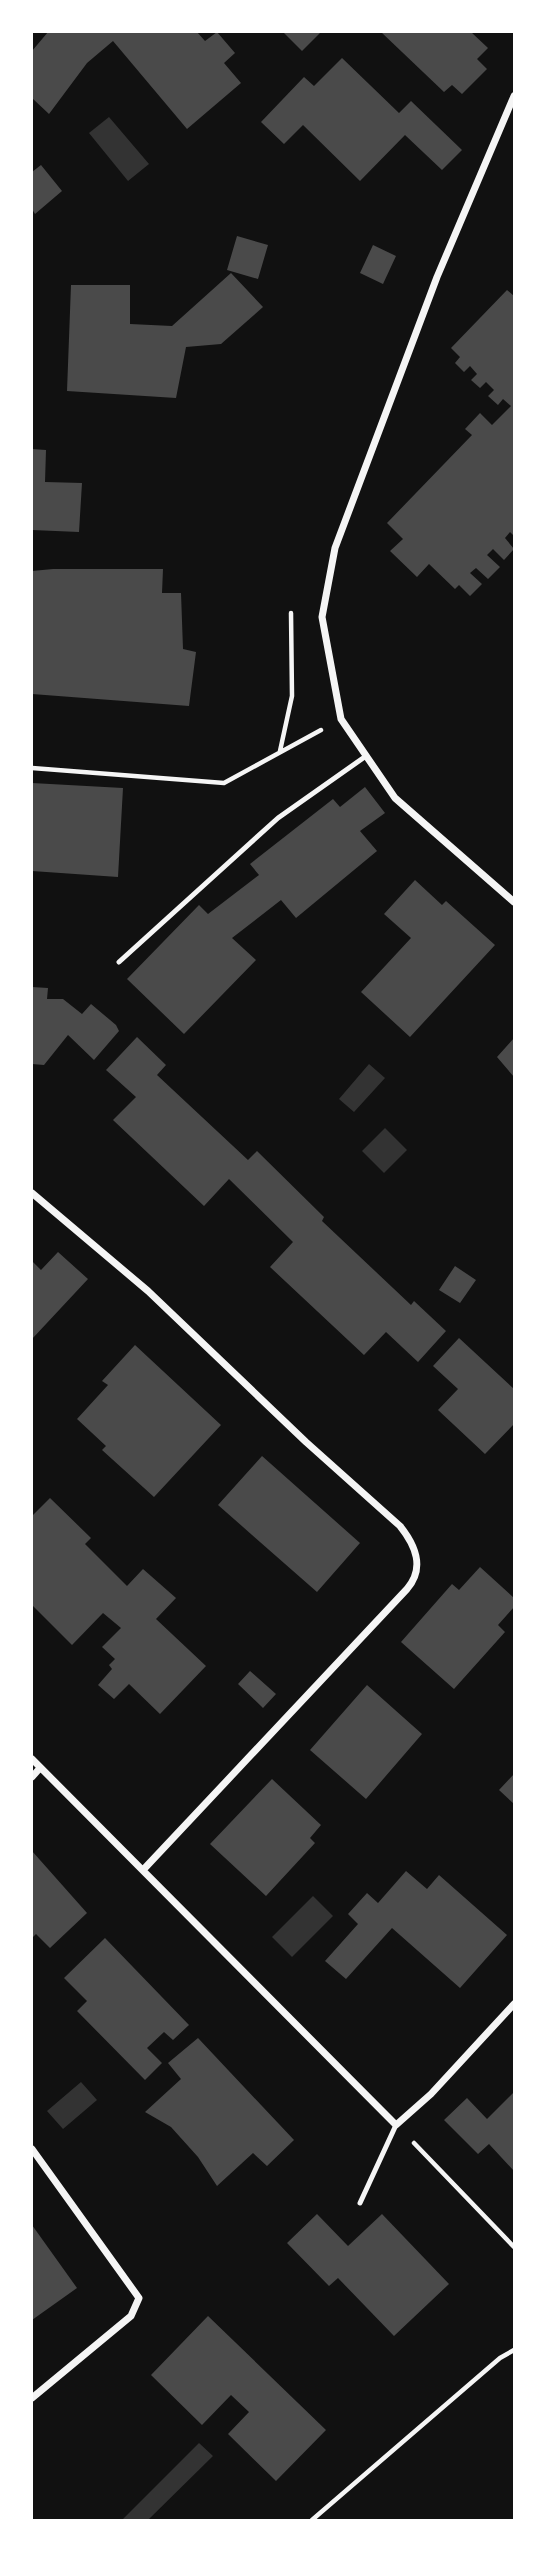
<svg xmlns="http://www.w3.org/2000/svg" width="546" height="2552" viewBox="0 0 546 2552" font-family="'Asap Condensed',sans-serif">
  <rect width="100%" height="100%" fill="#111"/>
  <path fill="#333" d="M109,117L149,164L128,181L89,133Z
    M369,1064L385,1078L354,1112L339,1099Z
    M385,1128L407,1150L384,1173L362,1151Z
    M313,1896L333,1916L292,1957L272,1937Z
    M81,2082L97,2100L63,2129L47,2111Z
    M199,2443L213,2456L148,2520H122Z"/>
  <path fill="#4a4a4a" d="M48,32H197L205,41L217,32L235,53L224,63L241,83L187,129L113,41L87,63L49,114L32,98V51Z
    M283,32H321L302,51Z
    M381,32H471L488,48L477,59L487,69L462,94L452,85L444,92Z
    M342,58L399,113L411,101L462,150L442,170L405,135L360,181L303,125L284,144L261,122L304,77L314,86Z
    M41,165L62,191L35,214L32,209V172Z
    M237,236L268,245L258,279L227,270Z
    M373,245L396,256L383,284L360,273Z
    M231,273L263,307L221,344L186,347L176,398L67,391L71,285H130V324L172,326Z
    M507,290L514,296V536L510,532L505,538L514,549L504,560L493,549L487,555L500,567L488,579L476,568L470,573L482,584L470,596L459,585L455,589L429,564L417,577L390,551L403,539L387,523L472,435L465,429L480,413L492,425L511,406L503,399L498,405L488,396L494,390L486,382L480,388L471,380L477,374L470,366L464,372L455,363L460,357L451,348Z
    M32,449L46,450L45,482L82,483L79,532L32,530Z
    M53,569H163L162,593H181L183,649L196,652L189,706L32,694V571Z
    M32,783L123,788L118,877L32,871Z
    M365,787L385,813L360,831L377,851L296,918L281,900L232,938L256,960L184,1034L127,979L199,905L208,914L259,875L250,864L333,799L340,807Z
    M415,880L442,905L446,901L495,945L410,1037L361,992L411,938L384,914Z
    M32,987L48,988L47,999H63L82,1014L91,1004L116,1025L119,1031L94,1060L68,1035L44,1065L32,1064Z
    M137,1037L166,1065L157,1075L248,1160L257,1151L324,1217L322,1221L411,1305L414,1301L446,1331L418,1362L386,1332L364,1355L270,1267L293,1242L229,1179L204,1206L113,1120L136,1097L106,1070Z
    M514,1038V1077L497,1057Z
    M58,1252L88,1279L32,1339V1261L41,1270Z
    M455,1266L476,1280L460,1303L439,1290Z
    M459,1338L514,1389V1424L485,1454L438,1410L458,1389L433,1366Z
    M135,1345L221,1425L154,1497L102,1450L106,1446L77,1419L108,1385L102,1381Z
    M262,1456L360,1543L317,1592L218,1505Z
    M50,1498L91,1538L85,1544L127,1586L143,1569L176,1598L156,1619L206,1666L160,1714L129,1684L114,1699L98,1685L112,1669L109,1665L115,1659L102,1647L121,1628L103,1613L72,1645L32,1605V1516Z
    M480,1567L514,1598V1607L498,1625L505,1632L454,1689L401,1642L452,1584L459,1590Z
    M250,1671L276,1694L263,1708L238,1684Z
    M367,1685L422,1734L366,1799L310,1750Z
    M514,1774V1804L499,1790Z
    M272,1779L321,1825L310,1838L315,1843L266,1896L210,1844Z
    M32,1851L87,1913L50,1948L36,1934L32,1938Z
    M406,1871L427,1889L439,1875L507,1935L460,1988L392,1928L346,1979L325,1961L358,1924L348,1914L367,1893L378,1903Z
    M105,1938L189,2025L173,2040L164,2032L147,2048L162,2063L145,2080L77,2011L87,2001L64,1978Z
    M198,2038L294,2140L267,2166L253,2153L217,2186L198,2157L171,2127L145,2112L181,2079L168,2063Z
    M514,2092V2171L489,2144L478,2154L444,2120L467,2098L487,2119Z
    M317,2214L348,2246L382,2214L449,2284L394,2336L338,2278L329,2286L287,2243Z
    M32,2225L77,2288L32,2320Z
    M208,2316L326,2430L276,2481L228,2434L249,2412L231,2395L202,2425L151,2375Z"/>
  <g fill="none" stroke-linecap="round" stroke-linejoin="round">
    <path stroke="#f5f5f5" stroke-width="4.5" d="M280,751L292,696L291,613
      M32,768L224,783L321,730
      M414,2143L514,2247
      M312,2520L500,2358L514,2350"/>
    <path stroke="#f5f5f5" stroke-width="5" d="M119,962L278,818L366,756
      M360,2203L396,2125"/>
    <path stroke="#f5f5f5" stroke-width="7" d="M514,96L437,277L335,548L322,617L341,719L395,798L514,902
      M32,1193L148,1291L306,1442L400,1526C416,1546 425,1568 407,1589L143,1870
      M32,1759L396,2125L431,2094L514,2004
      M32,1777L40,1768
      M32,2149L139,2298L131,2316L32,2398"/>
  </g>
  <rect width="546" height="2552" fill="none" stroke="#ffffff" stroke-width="66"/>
</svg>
